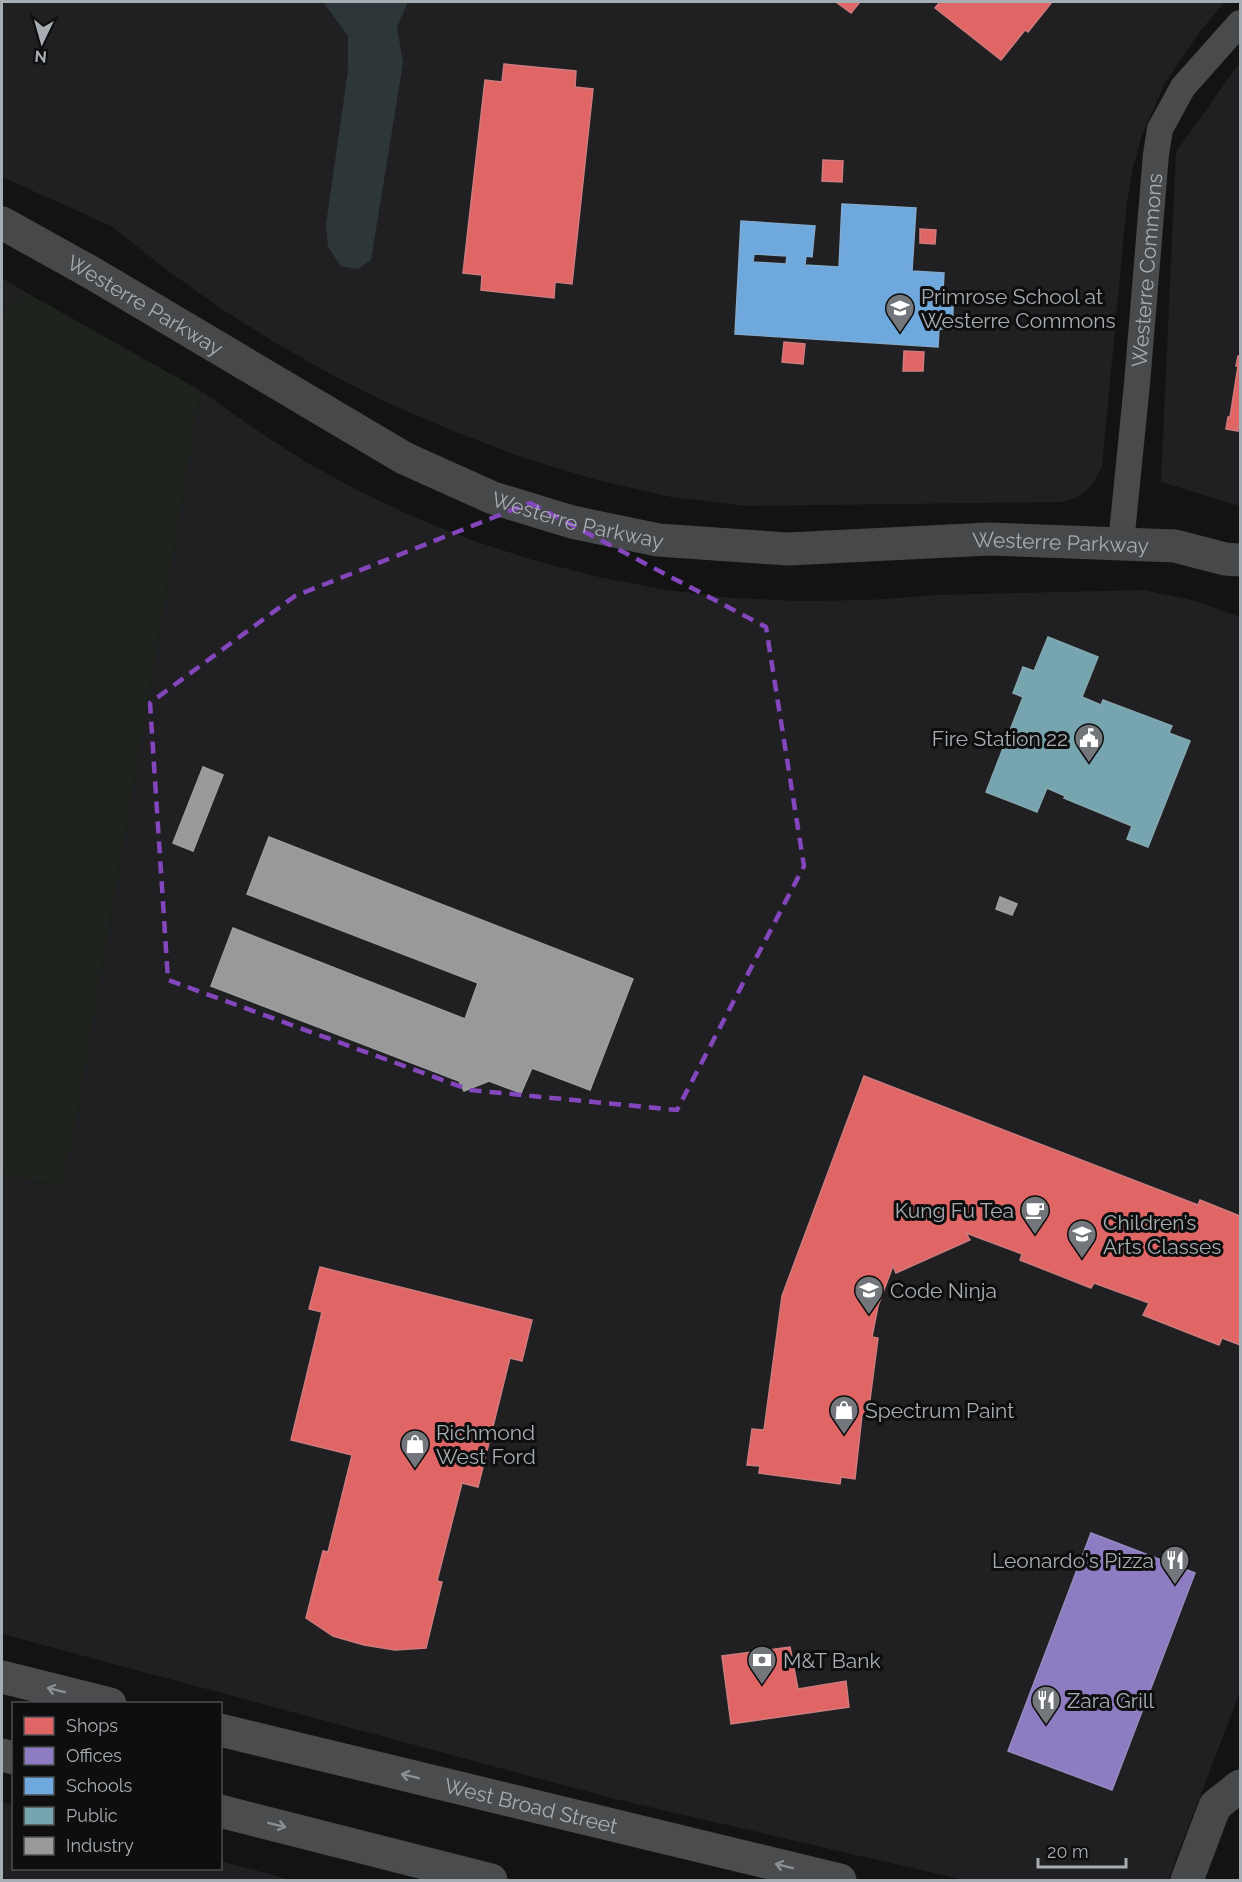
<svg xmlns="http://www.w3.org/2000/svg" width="1242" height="1882" viewBox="0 0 1242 1882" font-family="Raleway,sans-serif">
  <rect width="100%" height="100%" fill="#131314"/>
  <path fill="#202022" d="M2,2H1225L1201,30L1165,83L1142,135L1133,168L1127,201L1102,467L1092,485L1085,492L1075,498L1063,502L747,506L671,497L597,480L524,458L453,431L392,405L332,375L274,342L217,306L163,267L111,226L2,177Z
    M1240,62V506L1161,482L1176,152Z
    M2,278L27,293L2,315Z
    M201,391L252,427L304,461L359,491L416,518L474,541L533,560L599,577L666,590L733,598L801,601L869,600L937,595L1144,590L1196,601L1240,617V1692L1168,1880H964L619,1800L2,1634V1173L59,1187L74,1132Z
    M2,1802L13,1805L14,1868H220L221,1861L291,1880H2Z"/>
  <path fill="#1e231e" d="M27,293L201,391L74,1132L60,1187L2,1173V315Z"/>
  <path fill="#2d3739" d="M323,2H408L397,27L403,63L371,260L358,269L341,266L328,247L326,224L348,71V36Z"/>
  <path fill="#e06666" stroke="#cf7b7d" stroke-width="1.5" d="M836,2H860L851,13Z
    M940,2H1052L1028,32L1025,30L1001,60L935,8Z
    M504,64L576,71L575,87L593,89L572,284L555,282L554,298L481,290L482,275L463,273L485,80L502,82Z
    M823,160L843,161L842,182L822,181Z
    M920,229L936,230L935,244L920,243Z
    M784,342L805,344L803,364L782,362Z
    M904,351L924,352L923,371H903Z
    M1238,356H1240V428H1238V431L1226,429L1228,417H1230L1238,366H1236Z
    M864,1076L1198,1205L1200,1200L1240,1216V1345L1222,1338L1219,1345L1143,1315L1149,1303L1094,1283L1091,1288L1020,1260L1022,1254L966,1233L970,1240L896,1273L893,1266L878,1306L872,1337L878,1338L868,1415H862L855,1479L841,1477L840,1484L759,1473L760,1466L747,1465L752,1429L764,1430L782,1296Z
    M320,1267L532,1320L522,1361L510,1358L478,1487L462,1483L437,1581L442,1582L426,1648L395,1650L364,1645L333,1636L306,1618L323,1551L328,1552L352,1455L291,1440L322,1312L309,1309Z
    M790,1647L798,1689L846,1681L849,1707L731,1724L722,1656Z"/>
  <path fill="#8e7cc3" stroke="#958bbe" stroke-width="1.5" d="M1091,1533L1195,1573L1112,1790L1008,1751Z"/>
  <path fill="#6fa8dc" stroke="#80aad0" stroke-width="1.5" fill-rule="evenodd" d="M842,204L916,208L912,271L944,273L943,291H954L952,329H939L938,347L735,334L741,221L815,226L812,257L806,256L805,265L839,267ZM754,254L787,256L786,264L753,262Z"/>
  <path fill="#76a5af" stroke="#84a7b0" stroke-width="1.5" d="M1048,637L1098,657L1082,697L1101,705L1103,700L1172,726L1169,733L1190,741L1148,847L1127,839L1132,826L1064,798L1065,796L1047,788L1037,812L986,792L1023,697L1013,693L1023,667L1034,671Z"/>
  <path fill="#999" stroke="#9d9fa1" stroke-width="1.5" d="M203,767L223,775L193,851L173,843Z
    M269,837L633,979L590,1090L532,1068L521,1093L489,1081L464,1091L459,1081L211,986L233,928L465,1019L478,983L247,894Z
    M1000,897L1017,904L1012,915L996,909Z"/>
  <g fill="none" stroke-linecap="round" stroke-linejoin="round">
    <path stroke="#484a4c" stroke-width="26" id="s1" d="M1121,543L1137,384L1156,154L1160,129L1183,87L1240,23"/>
    <g stroke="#47484a" stroke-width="33">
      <path id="s2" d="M2,223L92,273L404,458L493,498L572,522L658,540L788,549L989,539L1175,546L1225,559L1240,560"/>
      <path d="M1187,1880L1215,1806L1240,1786"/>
    </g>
    <g stroke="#4b4c4e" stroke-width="33">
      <path d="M2,1677L110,1704"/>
      <path id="s3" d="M220,1730L840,1880"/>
      <path d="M2,1755L14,1758"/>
      <path d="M220,1811L491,1880"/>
    </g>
  </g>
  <defs><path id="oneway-shaft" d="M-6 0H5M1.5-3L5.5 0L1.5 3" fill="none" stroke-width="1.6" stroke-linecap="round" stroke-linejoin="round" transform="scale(1.5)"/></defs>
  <g stroke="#8b9095">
    <use href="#oneway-shaft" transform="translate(56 1690) rotate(-166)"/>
    <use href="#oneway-shaft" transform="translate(410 1776) rotate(-166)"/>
    <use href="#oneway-shaft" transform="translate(277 1825) rotate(14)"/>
    <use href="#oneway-shaft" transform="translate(784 1866) rotate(-166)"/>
  </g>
  <path fill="none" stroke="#8446bd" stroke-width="4.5" stroke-dasharray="12 8" stroke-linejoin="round" d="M530,503L766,627L804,866L677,1110L470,1090L168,980L150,703L295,596Z"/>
  <defs>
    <g id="school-pin" transform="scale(1.5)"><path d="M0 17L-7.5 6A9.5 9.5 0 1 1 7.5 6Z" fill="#73777b" stroke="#0e0e0f"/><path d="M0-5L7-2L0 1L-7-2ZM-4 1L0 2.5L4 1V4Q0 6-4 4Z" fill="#fff"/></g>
    <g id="civic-pin" transform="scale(1.5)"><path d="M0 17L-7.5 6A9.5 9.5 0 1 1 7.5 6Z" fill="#73777b" stroke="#0e0e0f"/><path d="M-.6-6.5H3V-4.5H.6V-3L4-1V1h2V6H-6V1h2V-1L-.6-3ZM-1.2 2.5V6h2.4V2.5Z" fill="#fff"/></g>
    <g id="cafe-pin" transform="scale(1.5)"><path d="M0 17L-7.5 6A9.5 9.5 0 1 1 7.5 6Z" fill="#73777b" stroke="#0e0e0f"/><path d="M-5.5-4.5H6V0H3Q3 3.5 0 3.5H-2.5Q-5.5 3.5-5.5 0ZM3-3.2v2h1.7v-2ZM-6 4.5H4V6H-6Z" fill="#fff"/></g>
    <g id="shop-pin" transform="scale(1.5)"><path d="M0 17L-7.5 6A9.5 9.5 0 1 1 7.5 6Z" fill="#73777b" stroke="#0e0e0f"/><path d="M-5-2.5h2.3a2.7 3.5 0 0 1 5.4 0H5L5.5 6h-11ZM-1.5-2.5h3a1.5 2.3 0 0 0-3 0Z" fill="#fff"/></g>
    <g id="restaurant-pin" transform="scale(1.5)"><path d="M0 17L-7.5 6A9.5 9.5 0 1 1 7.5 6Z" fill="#73777b" stroke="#0e0e0f"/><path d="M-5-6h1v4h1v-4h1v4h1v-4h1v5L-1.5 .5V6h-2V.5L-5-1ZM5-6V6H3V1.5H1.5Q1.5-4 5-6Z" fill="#fff"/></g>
    <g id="bank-pin" transform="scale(1.5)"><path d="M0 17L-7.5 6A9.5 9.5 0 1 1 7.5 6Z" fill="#73777b" stroke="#0e0e0f"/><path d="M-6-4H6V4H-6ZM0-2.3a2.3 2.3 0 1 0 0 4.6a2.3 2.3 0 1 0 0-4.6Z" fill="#fff"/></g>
  </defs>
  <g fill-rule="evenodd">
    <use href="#school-pin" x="900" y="308"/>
    <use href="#civic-pin" x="1089" y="738"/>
    <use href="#cafe-pin" x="1035" y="1210"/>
    <use href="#school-pin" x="1082" y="1234"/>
    <use href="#school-pin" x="869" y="1290"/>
    <use href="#shop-pin" x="844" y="1410"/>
    <use href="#shop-pin" x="415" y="1444"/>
    <use href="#restaurant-pin" x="1175" y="1560"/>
    <use href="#bank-pin" x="762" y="1660"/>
    <use href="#restaurant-pin" x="1046" y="1700"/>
  </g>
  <g text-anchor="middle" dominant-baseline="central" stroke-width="6" stroke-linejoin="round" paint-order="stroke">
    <g font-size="21" fill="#a6adb3" stroke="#0e0e0f">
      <text stroke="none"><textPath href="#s1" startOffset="274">Westerre Commons</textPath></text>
      <text stroke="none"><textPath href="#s2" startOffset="165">Westerre Parkway</textPath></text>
      <text stroke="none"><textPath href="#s2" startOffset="651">Westerre Parkway</textPath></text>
      <text stroke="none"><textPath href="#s2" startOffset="1137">Westerre Parkway</textPath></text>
      <text stroke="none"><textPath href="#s3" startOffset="320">West Broad Street</textPath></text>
    </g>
    <g font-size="21" fill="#a6adb3" stroke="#0e0e0f" text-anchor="start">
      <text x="921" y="296">Primrose School at<tspan x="921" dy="24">Westerre Commons</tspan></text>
      <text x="1068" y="738" text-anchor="end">Fire Station 22</text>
      <text x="1014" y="1210" text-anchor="end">Kung Fu Tea</text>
      <text x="1103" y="1222">Children’s<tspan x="1103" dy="24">Arts Classes</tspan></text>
      <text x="890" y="1290">Code Ninja</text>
      <text x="865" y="1410">Spectrum Paint</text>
      <text x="436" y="1432">Richmond<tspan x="436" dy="24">West Ford</tspan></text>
      <text x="1154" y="1560" text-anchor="end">Leonardo's Pizza</text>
      <text x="783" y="1660">M&amp;T Bank</text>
      <text x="1067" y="1700">Zara Grill</text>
    </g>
  </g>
  <rect width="1242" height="1882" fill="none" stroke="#a6adb3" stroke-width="6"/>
  <rect x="12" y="1702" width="210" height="168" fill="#0e0e0f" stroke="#4b4e51" stroke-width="1.5"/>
  <rect x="24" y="1717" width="30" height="18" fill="#e06666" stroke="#4b4e51" stroke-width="1.5"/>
  <text x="66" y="1732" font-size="18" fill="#a6adb3">Shops</text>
  <rect x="24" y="1747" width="30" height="18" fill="#8e7cc3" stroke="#4b4e51" stroke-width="1.5"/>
  <text x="66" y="1762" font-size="18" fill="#a6adb3">Offices</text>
  <rect x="24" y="1777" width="30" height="18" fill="#6fa8dc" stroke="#4b4e51" stroke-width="1.5"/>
  <text x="66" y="1792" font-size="18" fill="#a6adb3">Schools</text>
  <rect x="24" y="1807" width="30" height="18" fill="#76a5af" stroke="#4b4e51" stroke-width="1.5"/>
  <text x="66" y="1822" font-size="18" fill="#a6adb3">Public</text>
  <rect x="24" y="1837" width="30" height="18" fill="#999999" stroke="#4b4e51" stroke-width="1.5"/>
  <text x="66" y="1852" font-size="18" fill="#a6adb3">Industry</text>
  <g transform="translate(42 42) rotate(185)" stroke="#0e0e0f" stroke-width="4.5" paint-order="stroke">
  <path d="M0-4.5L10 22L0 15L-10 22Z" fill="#a6adb3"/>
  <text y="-9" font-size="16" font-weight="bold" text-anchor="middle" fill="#a6adb3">N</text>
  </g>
  <path d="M1038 1858v9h88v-9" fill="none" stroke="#a6adb3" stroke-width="3"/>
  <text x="1047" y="1858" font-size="18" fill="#a6adb3" stroke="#0e0e0f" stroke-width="4.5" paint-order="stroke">20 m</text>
</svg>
